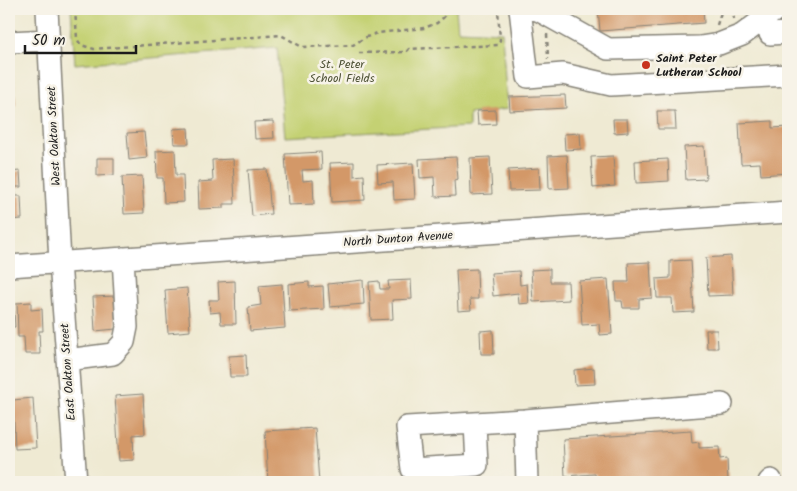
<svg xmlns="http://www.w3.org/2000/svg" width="797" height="491" viewBox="0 0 797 491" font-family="Kalam,sans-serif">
  <rect width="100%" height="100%" fill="#f7f3e8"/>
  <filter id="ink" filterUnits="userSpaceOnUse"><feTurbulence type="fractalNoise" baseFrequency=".02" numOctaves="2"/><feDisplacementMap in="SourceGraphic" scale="10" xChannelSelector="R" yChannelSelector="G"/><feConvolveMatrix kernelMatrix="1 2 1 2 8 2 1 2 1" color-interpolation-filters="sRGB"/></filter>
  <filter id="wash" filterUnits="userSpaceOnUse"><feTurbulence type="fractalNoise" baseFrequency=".0096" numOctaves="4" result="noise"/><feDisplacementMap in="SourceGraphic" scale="20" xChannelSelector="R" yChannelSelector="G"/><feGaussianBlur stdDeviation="1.12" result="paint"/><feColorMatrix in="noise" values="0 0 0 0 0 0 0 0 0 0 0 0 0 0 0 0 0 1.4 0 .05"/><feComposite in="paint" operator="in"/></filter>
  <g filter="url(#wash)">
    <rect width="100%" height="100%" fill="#efead3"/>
    <path fill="#c4d173" stroke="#707648" d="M71,9H456L458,30L502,32L507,109L469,114V127L285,137L277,48L75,64Z"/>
    <g id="blocks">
      <path fill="#d39867" d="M598,9H703L704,23L600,31Z
        M14,84L16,106L9,107V85Z
        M565,95L566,108L510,111L509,97Z
        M495,110L496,124L478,125L477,111Z
        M657,111H675L676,129H658Z
        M613,119H627L628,132L614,133Z
        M273,121L274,138L255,139L254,122Z
        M772,121V128L788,127V173L761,175L760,163L741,164L739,123Z
        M188,128L189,144H174L173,129Z
        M144,132L147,158L129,160L127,133Z
        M580,133L581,149L565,150L564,134Z
        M704,146L706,179L686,180L684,147Z
        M175,150L176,175H183L184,202L164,203L163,178H157L156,151Z
        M321,152L322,169L302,170L303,181L313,180L314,204L288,205L285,154Z
        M567,155L569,188L549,189L548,156Z
        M613,156L615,186L593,188L591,157Z
        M456,157L458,179L454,180L455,196L435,197L434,177L420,178L419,159Z
        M490,157L492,194L471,195L470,158Z
        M97,158H114V175L97,176Z
        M233,159L235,204H223V208L199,209L198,182L213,181L212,160Z
        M668,159L669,181L636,183L635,161Z
        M354,162V176L364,175L365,200L332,202L330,163Z
        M413,163L415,199L394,200L393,182L378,183L377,165Z
        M539,168L540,190L509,191L508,170Z
        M267,169L271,214L252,216L248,170Z
        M20,171L21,187H15L16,196H21L22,219L9,220V172Z
        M142,176L144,213L124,214L122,177Z
        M731,256L733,295L708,296L706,258Z
        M691,260L694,312L673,313L672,298H657L656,279L670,278V261Z
        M650,262L652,298L639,299V308H623L622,301H616L615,282H629L628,263Z
        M477,269L478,299H470L471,310L458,311L456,270Z
        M550,269V282H568L569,300L533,302L531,270Z
        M519,271L520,285L527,284L529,303L519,304L518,293L493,296L491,273Z
        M608,279L612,334L600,335L599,324L582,325L579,281Z
        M363,280L364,304L330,307L328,284Z
        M411,280L412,299L392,300L393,319L371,320L369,282L379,281L380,289H389L388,281Z
        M235,281L236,324H221L220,312L210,313L209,300H219L218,282Z
        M309,282V287L323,286L324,309L289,311L288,284Z
        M282,284L285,328L250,331L248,307L261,305L259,286Z
        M187,288L190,331L168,333L165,290Z
        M114,296L116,329L95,331L93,297Z
        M31,302V310L42,309L43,331H39L40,354H25L24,337H18L17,303Z
        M14,311L15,327H9V312Z
        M493,330L494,354H481L480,331Z
        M706,330H717L718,348H707Z
        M246,355L247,377H230L229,356Z
        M594,368L595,384L575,385L574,370Z
        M143,394L145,434L133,435L134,460L119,461L115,396Z
        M33,398L36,448L15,449L13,400Z
        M315,428L319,482H268L265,431Z
        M691,431L692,443L699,442V448L719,447L720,459L727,458L728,482H596L595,474L565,476L563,439Z"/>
    </g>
  </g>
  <g filter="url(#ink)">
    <use href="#blocks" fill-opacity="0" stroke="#868378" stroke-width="1"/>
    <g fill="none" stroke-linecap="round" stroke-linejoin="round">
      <g stroke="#868378" stroke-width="24">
        <path id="minor" d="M47,9L60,262L76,482
          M520,9L528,77L563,74L611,85L788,75
          M531,9L538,10L608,49L700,47L719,44L742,35L777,9
          M770,34L788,33
          M9,42L49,40
          M9,266L788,212
          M67,360L113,354L124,342L127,327L123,258
          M475,423L477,465L412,469L407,427L525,420
          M527,482L525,420L722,404
          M769,482L771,480"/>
      </g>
      <path stroke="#868378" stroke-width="2.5" stroke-dasharray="4 4" stroke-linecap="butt" d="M75,9L77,39L81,45L94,49L281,35L302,47L353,45L364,38L377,33L424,28L437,23L444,17L448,9
        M732,9L734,19
        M717,25L722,9
        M547,34L548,59
        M359,53L406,52L409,49L498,45L500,40L498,9"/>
      <use href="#minor" stroke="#fff" stroke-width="21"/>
    </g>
  </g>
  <circle fill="#c8321e" stroke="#f7f3e8" stroke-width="2" cx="646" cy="65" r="5"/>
  <g text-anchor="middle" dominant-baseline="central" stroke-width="5" stroke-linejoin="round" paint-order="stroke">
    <g font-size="12" font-weight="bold" fill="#1c1c1c" stroke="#f7f3e8" text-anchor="start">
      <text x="656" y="58">Saint Peter<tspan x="656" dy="14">Lutheran School</tspan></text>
    </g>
    <g font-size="12" fill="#4e5236" stroke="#f7f3e8">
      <text x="342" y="64">St. Peter<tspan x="342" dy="14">School Fields</tspan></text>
    </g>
    <g font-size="12" fill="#1c1c1c" stroke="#f7f3e8">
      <text transform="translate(54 136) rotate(-93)">West Oakton Street</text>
      <text transform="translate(398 239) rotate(-4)">North Dunton Avenue</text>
      <text transform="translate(68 372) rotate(-94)">East Oakton Street</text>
    </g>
  </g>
  <rect width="797" height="491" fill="none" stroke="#f7f3e8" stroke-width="30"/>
  <path d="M25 45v8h111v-8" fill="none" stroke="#1c1c1c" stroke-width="2.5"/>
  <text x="32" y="45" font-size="15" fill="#1c1c1c" stroke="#f7f3e8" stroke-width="4" paint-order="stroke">50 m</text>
</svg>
